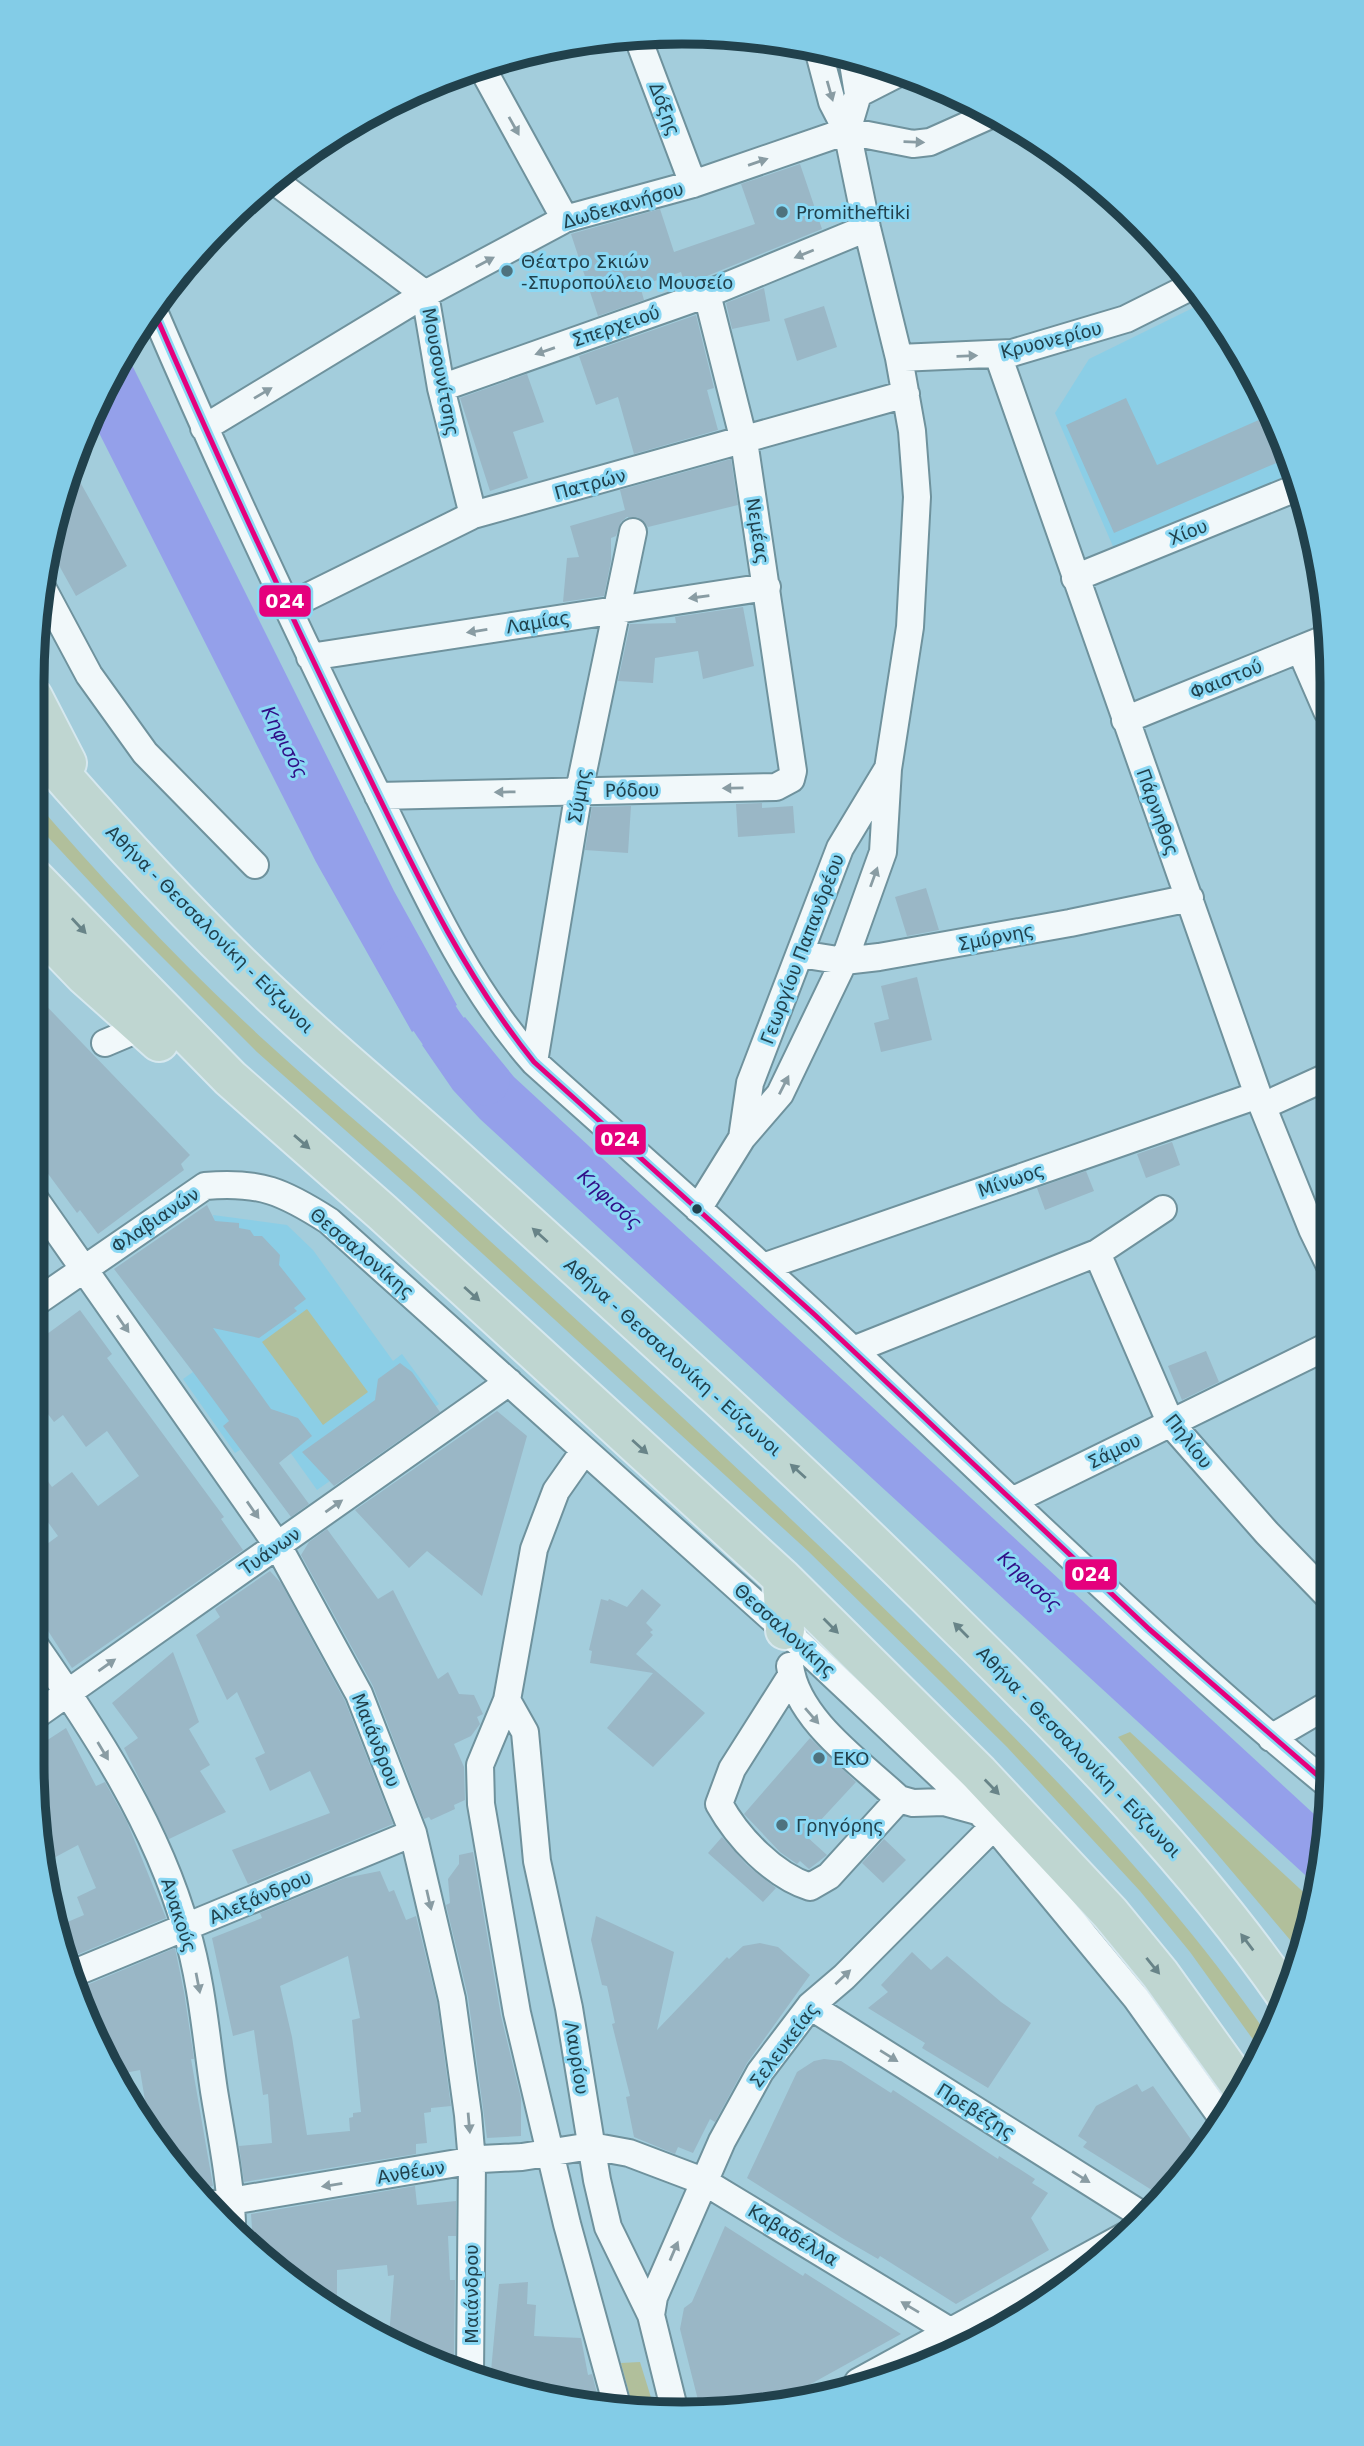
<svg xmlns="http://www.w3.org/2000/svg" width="1364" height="2446" viewBox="0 0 1364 2446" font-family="'DejaVu Sans',sans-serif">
  <rect width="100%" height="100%" fill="#a3cddc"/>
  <path fill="#8bcee6" d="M1207,301L1223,321L1297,471L1115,551L1055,413L1089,359Z
    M213,1215L287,1225L313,1250L393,1361L402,1354L439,1404L317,1490L280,1438L246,1446L235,1453L183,1379L193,1372L177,1350L232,1297Z"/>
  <path fill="#b1bf9b" d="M33,799C105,883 183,965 264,1040C316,1088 371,1133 423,1180C599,1340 775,1500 944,1667C1061,1783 1175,1901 1269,2037L1262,2052L1190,1952L1140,1891L1007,1747L808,1551L414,1191L257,1052L132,927L33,821Z
    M307,1309L368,1392L323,1425L262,1342Z
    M1130,1732L1312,1900L1302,1954L1118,1737Z
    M640,2362L653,2404V2406L632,2404L621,2363Z"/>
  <path fill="#94a0ea" d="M124,349L394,891L457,1005L412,1032L316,862L91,417Z
    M465,1017L514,1077L1327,1826L1316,1885L480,1119L453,1090L422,1045Z"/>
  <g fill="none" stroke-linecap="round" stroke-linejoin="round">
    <path stroke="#94a0ea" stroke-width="49" d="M401,961C424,1004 450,1047 485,1081"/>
  </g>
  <path fill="#9ab7c6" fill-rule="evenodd" d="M800,164L822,229L685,285L681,272L640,286L644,300L598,316L571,234L660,209L674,252L755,224L741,184Z
    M764,288L770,321L732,329L726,303Z
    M824,306L837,347L797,361L784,319Z
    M696,315L714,388L707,390L718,430L634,454L618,397L596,405L579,356Z
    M527,374L544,422L513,432L528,478L490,491L460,398Z
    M1126,398L1157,465L1270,415L1290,457L1114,533L1066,425Z
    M731,459L738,505L648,527L637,517H627L621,522L616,536L611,538V561L604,596L563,602L567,558L579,557L570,526L625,510L620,490Z
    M70,464L127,566L76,596L51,551Z
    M743,607L754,666L703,679L698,651L655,658L653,683L618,681L630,624L676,623L675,617Z
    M762,803V808L793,806L795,833L738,837L736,804Z
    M631,806L628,853L585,850L592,807Z
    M926,888L939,930L907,936L895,897Z
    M917,977L932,1040L881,1052L874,1023L889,1019L881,986Z
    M32,991L190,1155L181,1164L184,1170L98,1234L80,1210L77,1213L32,1152Z
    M1172,1142L1180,1165L1146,1178L1137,1154Z
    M1086,1171L1094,1191L1045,1210L1037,1188Z
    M207,1205L215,1221L239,1223V1228L250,1230L254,1236H262L280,1255L279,1265L306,1299L294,1308L297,1311L259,1338L213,1328L271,1409L298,1418L312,1436L279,1463L309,1504L291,1517L223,1426L229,1421L193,1372L114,1269Z
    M80,1310L112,1354L107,1358L224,1517L221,1519L243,1550L72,1668L32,1606V1555L58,1536L32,1500V1459L52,1487L72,1472L98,1506L139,1476L107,1431L86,1447L63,1415L54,1422L32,1393V1345Z
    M1206,1351L1219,1382L1182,1400L1168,1366Z
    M400,1363L412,1372L440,1412L334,1486L302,1452L375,1400L378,1379Z
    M497,1411L527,1436L482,1596L427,1551L409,1568L355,1510Z
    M327,1529L378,1599L393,1590L438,1679L448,1672L459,1694L474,1695L483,1714L477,1717L480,1724L471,1736L454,1744L464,1767L465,1800L454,1805L455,1809L431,1820L429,1817L424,1819L373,1686L301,1555L309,1542Z
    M270,1571L281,1583L345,1701L393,1824L248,1884L232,1850L330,1813L310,1771L270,1791L255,1758L265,1753L237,1692L227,1700L196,1635L220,1617L215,1609Z
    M642,1589L661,1605L646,1623L653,1630L650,1632L653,1635L636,1654L705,1713L653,1767L607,1728L653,1673L590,1663L592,1651L589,1650L601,1599L608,1601L609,1599L627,1607Z
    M173,1652L199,1722L189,1729L210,1765L200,1771L226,1812L169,1839L124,1748L138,1738L112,1703Z
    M66,1728L96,1786L105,1782L127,1822L166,1918L64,1960L58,1926L84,1915L77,1897L96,1888L78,1845L48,1861L32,1750Z
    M810,1738L856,1782L806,1836L827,1855L809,1869L800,1861L797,1864L780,1852L744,1814Z
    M722,1837L747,1865L776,1888L763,1902L708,1853Z
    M884,1839L906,1860L883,1883L862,1863Z
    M473,1852L501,2016L521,2098V2136L487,2138L468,1997L446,1905L450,1903L448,1879L459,1864V1855Z
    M380,1871L389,1892L394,1890L406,1920L416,1916L437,2002L451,2106L431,2108V2112L424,2113L427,2143L416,2144V2154L244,2182L239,2146L272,2143L268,2094L263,2095L254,2030L233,2036L212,1938L262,1918L260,1913L345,1878ZM348,1956L360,2018L352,2020L361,2112L353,2113V2117L349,2118L350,2131L307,2135L292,2037L280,1986Z
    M596,1916L674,1952L657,2030L727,1957L729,1959L743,1946L760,1943L778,1947L810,1975L747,2063L715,2122L710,2119L693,2153L678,2147L675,2154L634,2137L626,2097L630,2096L612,2024L615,2023L607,1986L602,1985L591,1940Z
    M175,1948L184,1992L194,2059H191L213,2186L196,2188L166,2160L150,2131L140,2070L120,2074L107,2049L101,2026L96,2028L75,1990Z
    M912,1952L931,1970L947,1956L1001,2002L1031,2023L988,2088L922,2048L925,2043L868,2008L888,1992L881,1985Z
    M824,2059L841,2061L891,2093L893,2090L998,2159L999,2156L1035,2179L1032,2183L1048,2193L1031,2218L1049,2250L956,2304L880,2256L878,2259L842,2238L747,2178L797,2072L814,2061Z
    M1137,2084L1142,2092L1153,2086L1197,2148L1168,2184L1155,2192L1083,2147L1087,2142L1078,2136L1096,2106Z
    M415,2186L417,2205L456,2201V2236H448L450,2280H455L454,2365L389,2336L394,2275L388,2276L387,2265L337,2270V2312L320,2305L253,2242L251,2214Z
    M725,2226L803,2276L805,2273L901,2334L782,2400L724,2413L706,2411L698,2400L680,2329L684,2308L692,2302Z
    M528,2282L527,2304L536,2305L534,2336L581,2338L588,2375L592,2374L599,2401L513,2392L490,2382L499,2284Z"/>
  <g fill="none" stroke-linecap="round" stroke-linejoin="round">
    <g stroke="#6f929d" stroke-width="30">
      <path id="minor" d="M636,33L693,184
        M481,66L565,219
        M858,94L903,71
        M847,131L858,94L852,57
        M272,179L425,294L441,388L473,515
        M153,309C221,468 294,624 370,779C419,878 461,979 534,1062C641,1158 750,1253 855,1352C1011,1500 1165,1651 1331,1787
        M998,355L1258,1095L1312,1229L1329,1264
        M899,358L1012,353L1126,319L1194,285
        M441,388L707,294L867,228
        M204,428L425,294L565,219L693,184L847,131L913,144L930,142L995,113
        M1075,578L1301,486
        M43,589L89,675L145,753L255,865
        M287,607L473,515L906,394
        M1300,649L1327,711
        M310,657L767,587
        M1125,720L1327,638
        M378,796L776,787L791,779L793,771L744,441L707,294
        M800,954L844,961L879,957L1070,923L1190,898
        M105,1043L143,1027
        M534,1062L579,791L633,532
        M1263,1106L1329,1076
        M742,1138L750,1083L840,848L887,770
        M32,1195L278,1546L359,1694L413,1833L452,1999L468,2115L472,2162L470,2373
        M698,1209L742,1138L780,1094L844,961L883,852L888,769L910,627L917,497L912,431L899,358L867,228L847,131L832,102L818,49
        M1097,1253L1171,1424L1267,1533L1330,1598
        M763,1267L1258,1095
        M32,1305L205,1186C260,1181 284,1192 329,1221L785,1630L994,1826L1136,1998L1222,2118
        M853,1350L1097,1253L1163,1209
        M584,1451L556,1491L534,1549L507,1700L480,1765L481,1804L517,2013L567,2224L616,2402
        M1012,1501L1330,1345
        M32,1641C93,1728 157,1825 186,1929C202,1982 206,2037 214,2091C221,2134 230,2178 232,2222
        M790,1666C797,1720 861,1763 899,1799L913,1803L944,1802L977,1811
        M791,1676L732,1769L719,1804C738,1838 773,1875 810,1887L829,1876L899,1799
        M507,1700L525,1732L537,1861L569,2008L597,2180L608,2227L651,2315L674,2408
        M32,1718L509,1382
        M1271,1738L1331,1703
        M67,1976L413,1833
        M810,2006L1142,2215
        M213,2204L481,2159L522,2157L591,2146L629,2153L703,2181L968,2342
        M651,2315L654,2297L722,2141L760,2072L810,2006L844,1977L994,1826
        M858,2382L1125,2236"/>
    </g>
    <g stroke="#d6e8ef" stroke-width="42">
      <path id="highway" d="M33,697L67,763
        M33,742C114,836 200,929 291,1013C344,1062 399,1107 452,1155C622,1309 793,1462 955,1624C1074,1741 1192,1860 1287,1997
        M33,877L230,1078L382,1212L782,1578L979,1773L1110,1913L1160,1974L1244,2091
        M33,922L84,975L159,1042
        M782,1578L785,1630"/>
    </g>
    <use href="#minor" stroke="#f1f8fa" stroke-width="26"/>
    <use href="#highway" stroke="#bfd6d1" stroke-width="38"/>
    <g stroke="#8bd8f4" stroke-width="10">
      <path id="bus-1" d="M153,309C218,459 287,608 359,756C411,862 459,969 534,1062L815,1315L1149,1629L1331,1787"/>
    </g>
    <use href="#bus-1" stroke="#e5007d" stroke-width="5"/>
  </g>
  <defs><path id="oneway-solid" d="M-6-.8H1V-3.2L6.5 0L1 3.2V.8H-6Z" transform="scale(1.75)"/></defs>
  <g fill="#899ca3">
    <use href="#oneway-solid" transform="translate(830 91) rotate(74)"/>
    <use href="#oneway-solid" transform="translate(514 126) rotate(61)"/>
    <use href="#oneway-solid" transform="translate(914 142) rotate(2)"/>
    <use href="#oneway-solid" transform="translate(758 162) rotate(-19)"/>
    <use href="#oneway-solid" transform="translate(804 254) rotate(158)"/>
    <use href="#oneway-solid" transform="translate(485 262) rotate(-28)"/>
    <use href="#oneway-solid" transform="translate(545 351) rotate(161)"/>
    <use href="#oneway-solid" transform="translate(967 356) rotate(-2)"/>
    <use href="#oneway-solid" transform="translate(263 393) rotate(-31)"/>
    <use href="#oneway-solid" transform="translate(699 597) rotate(172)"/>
    <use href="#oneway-solid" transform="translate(477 631) rotate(171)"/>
    <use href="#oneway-solid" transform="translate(733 788) rotate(179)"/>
    <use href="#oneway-solid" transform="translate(505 792) rotate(179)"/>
    <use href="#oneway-solid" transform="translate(874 877) rotate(-70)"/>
    <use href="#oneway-solid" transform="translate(784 1085) rotate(-63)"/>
    <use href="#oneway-solid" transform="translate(123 1324) rotate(55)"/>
    <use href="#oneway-solid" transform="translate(334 1506) rotate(-35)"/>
    <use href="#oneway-solid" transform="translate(253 1510) rotate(55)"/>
    <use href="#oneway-solid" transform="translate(107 1665) rotate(-35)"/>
    <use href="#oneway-solid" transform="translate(812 1716) rotate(49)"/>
    <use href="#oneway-solid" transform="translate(103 1751) rotate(59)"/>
    <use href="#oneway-solid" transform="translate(429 1900) rotate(77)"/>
    <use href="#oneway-solid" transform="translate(843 1977) rotate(-43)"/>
    <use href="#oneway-solid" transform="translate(198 1983) rotate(79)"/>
    <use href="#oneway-solid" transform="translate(889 2056) rotate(32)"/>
    <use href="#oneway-solid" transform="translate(469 2123) rotate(85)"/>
    <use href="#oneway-solid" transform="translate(1081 2177) rotate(32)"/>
    <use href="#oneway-solid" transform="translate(332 2185) rotate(171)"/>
    <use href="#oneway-solid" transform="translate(674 2251) rotate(-67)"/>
    <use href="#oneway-solid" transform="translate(910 2307) rotate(-149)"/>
  </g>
  <g fill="#688488">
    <use href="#oneway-solid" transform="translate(79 926) rotate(47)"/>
    <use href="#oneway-solid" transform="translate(302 1142) rotate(41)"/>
    <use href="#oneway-solid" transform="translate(540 1235) rotate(-138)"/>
    <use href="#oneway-solid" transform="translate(472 1294) rotate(42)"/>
    <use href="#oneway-solid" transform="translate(640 1447) rotate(42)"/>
    <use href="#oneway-solid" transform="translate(798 1471) rotate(-138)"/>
    <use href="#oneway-solid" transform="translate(831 1626) rotate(45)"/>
    <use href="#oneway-solid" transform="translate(961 1630) rotate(-135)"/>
    <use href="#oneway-solid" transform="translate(992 1787) rotate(46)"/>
    <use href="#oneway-solid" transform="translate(1247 1942) rotate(-127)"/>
    <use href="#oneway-solid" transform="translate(1153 1966) rotate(51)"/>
  </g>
  <g fill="#4e727e" stroke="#8bd8f4" stroke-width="2.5">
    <circle cx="782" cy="212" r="7"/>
    <circle cx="507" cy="271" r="7"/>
    <circle cx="819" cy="1758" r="7"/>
    <circle cx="782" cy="1825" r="7"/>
  </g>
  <circle fill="#21414c" stroke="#8bd8f4" stroke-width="2.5" cx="697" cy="1209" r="6"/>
  <g text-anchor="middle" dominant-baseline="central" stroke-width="6" stroke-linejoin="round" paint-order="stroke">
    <g font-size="18" fill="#21414c" stroke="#8bd8f4">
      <text transform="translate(665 109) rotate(69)">Δόξης</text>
      <text transform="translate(623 205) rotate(-16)">Δωδεκανήσου</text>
      <text transform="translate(616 326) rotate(-19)">Σπερχειού</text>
      <text transform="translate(1051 340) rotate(-14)">Κρυονερίου</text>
      <text transform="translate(441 372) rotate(79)">Μουσουνίτσης</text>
      <text transform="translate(590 484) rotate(-15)">Πατρών</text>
      <text transform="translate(758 531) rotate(81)">Νεμέας</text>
      <text transform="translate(1188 532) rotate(-22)">Χίου</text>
      <text transform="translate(538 622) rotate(-9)">Λαμίας</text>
      <text transform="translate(1226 679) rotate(-22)">Φαιστού</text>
      <text transform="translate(632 790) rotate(-1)">Ρόδου</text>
      <text transform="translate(579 796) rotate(-80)">Σύμης</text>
      <text transform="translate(1158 812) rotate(70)">Πάρνηθος</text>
      <text transform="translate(210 929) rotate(45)">Αθήνα - Θεσσαλονίκη - Εύζωνοι</text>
      <text transform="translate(996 937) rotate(-11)">Σμύρνης</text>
      <text transform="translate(802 949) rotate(-69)">Γεωργίου Παπανδρέου</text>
      <text transform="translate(1011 1180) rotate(-19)">Μίνωος</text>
      <text transform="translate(155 1220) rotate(-34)">Φλαβιανών</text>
      <text transform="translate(362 1253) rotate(40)">Θεσσαλονίκης</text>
      <text transform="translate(673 1357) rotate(42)">Αθήνα - Θεσσαλονίκη - Εύζωνοι</text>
      <text transform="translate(1189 1441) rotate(52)">Πηλίου</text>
      <text transform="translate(1114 1451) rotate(-26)">Σάμου</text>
      <text transform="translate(270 1551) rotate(-35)">Τυάνων</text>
      <text transform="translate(785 1630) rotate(42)">Θεσσαλονίκης</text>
      <text transform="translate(376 1740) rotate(68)">Μαιάνδρου</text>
      <text transform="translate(1079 1752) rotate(46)">Αθήνα - Θεσσαλονίκη - Εύζωνοι</text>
      <text transform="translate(260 1897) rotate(-23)">Αλεξάνδρου</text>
      <text transform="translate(179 1915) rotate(72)">Ανακούς</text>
      <text transform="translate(784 2045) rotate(-53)">Σελευκείας</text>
      <text transform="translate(577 2058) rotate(81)">Λαυρίου</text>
      <text transform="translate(976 2111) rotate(32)">Πρεβέζης</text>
      <text transform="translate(411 2172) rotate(-9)">Ανθέων</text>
      <text transform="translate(793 2235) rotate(31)">Καβαδέλλα</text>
      <text transform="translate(471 2294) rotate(-90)">Μαιάνδρου</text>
    </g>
    <g font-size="18" fill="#21414c" stroke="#8bd8f4" text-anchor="start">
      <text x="796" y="212">Promitheftiki</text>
      <text x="521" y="261">Θέατρο Σκιών<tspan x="521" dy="21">-Σπυροπούλειο Μουσείο</tspan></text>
      <text x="833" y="1758">EKO</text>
      <text x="796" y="1825">Γρηγόρης</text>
    </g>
    <g font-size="19" font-style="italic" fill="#300e87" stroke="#8bd8f4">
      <text transform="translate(285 742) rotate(63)">Κηφισός</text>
      <text transform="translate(610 1199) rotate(42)">Κηφισός</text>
      <text transform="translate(1030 1581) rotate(43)">Κηφισός</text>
    </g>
  </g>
  <path d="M0 0H1364V2446H0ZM682 44H682A638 638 0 0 1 1320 682V1764A638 638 0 0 1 682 2402H682A638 638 0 0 1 44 1764V682A638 638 0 0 1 682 44Z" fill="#83cce7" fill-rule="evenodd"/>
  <path fill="none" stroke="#21414c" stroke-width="9" d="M682 44H682A638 638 0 0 1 1320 682V1764A638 638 0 0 1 682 2402H682A638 638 0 0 1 44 1764V682A638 638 0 0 1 682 44Z"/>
  <g stroke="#8bd8f4" stroke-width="2.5">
    <rect x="258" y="584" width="54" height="34" rx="7" fill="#e5007d"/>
    <rect x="594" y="1123" width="53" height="33" rx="7" fill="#e5007d"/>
    <rect x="1064" y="1558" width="54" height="33" rx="7" fill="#e5007d"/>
  </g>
  <g font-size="19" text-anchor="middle" font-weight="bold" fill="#fff">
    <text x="285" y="608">024</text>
    <text x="620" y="1146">024</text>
    <text x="1091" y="1581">024</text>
  </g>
</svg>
